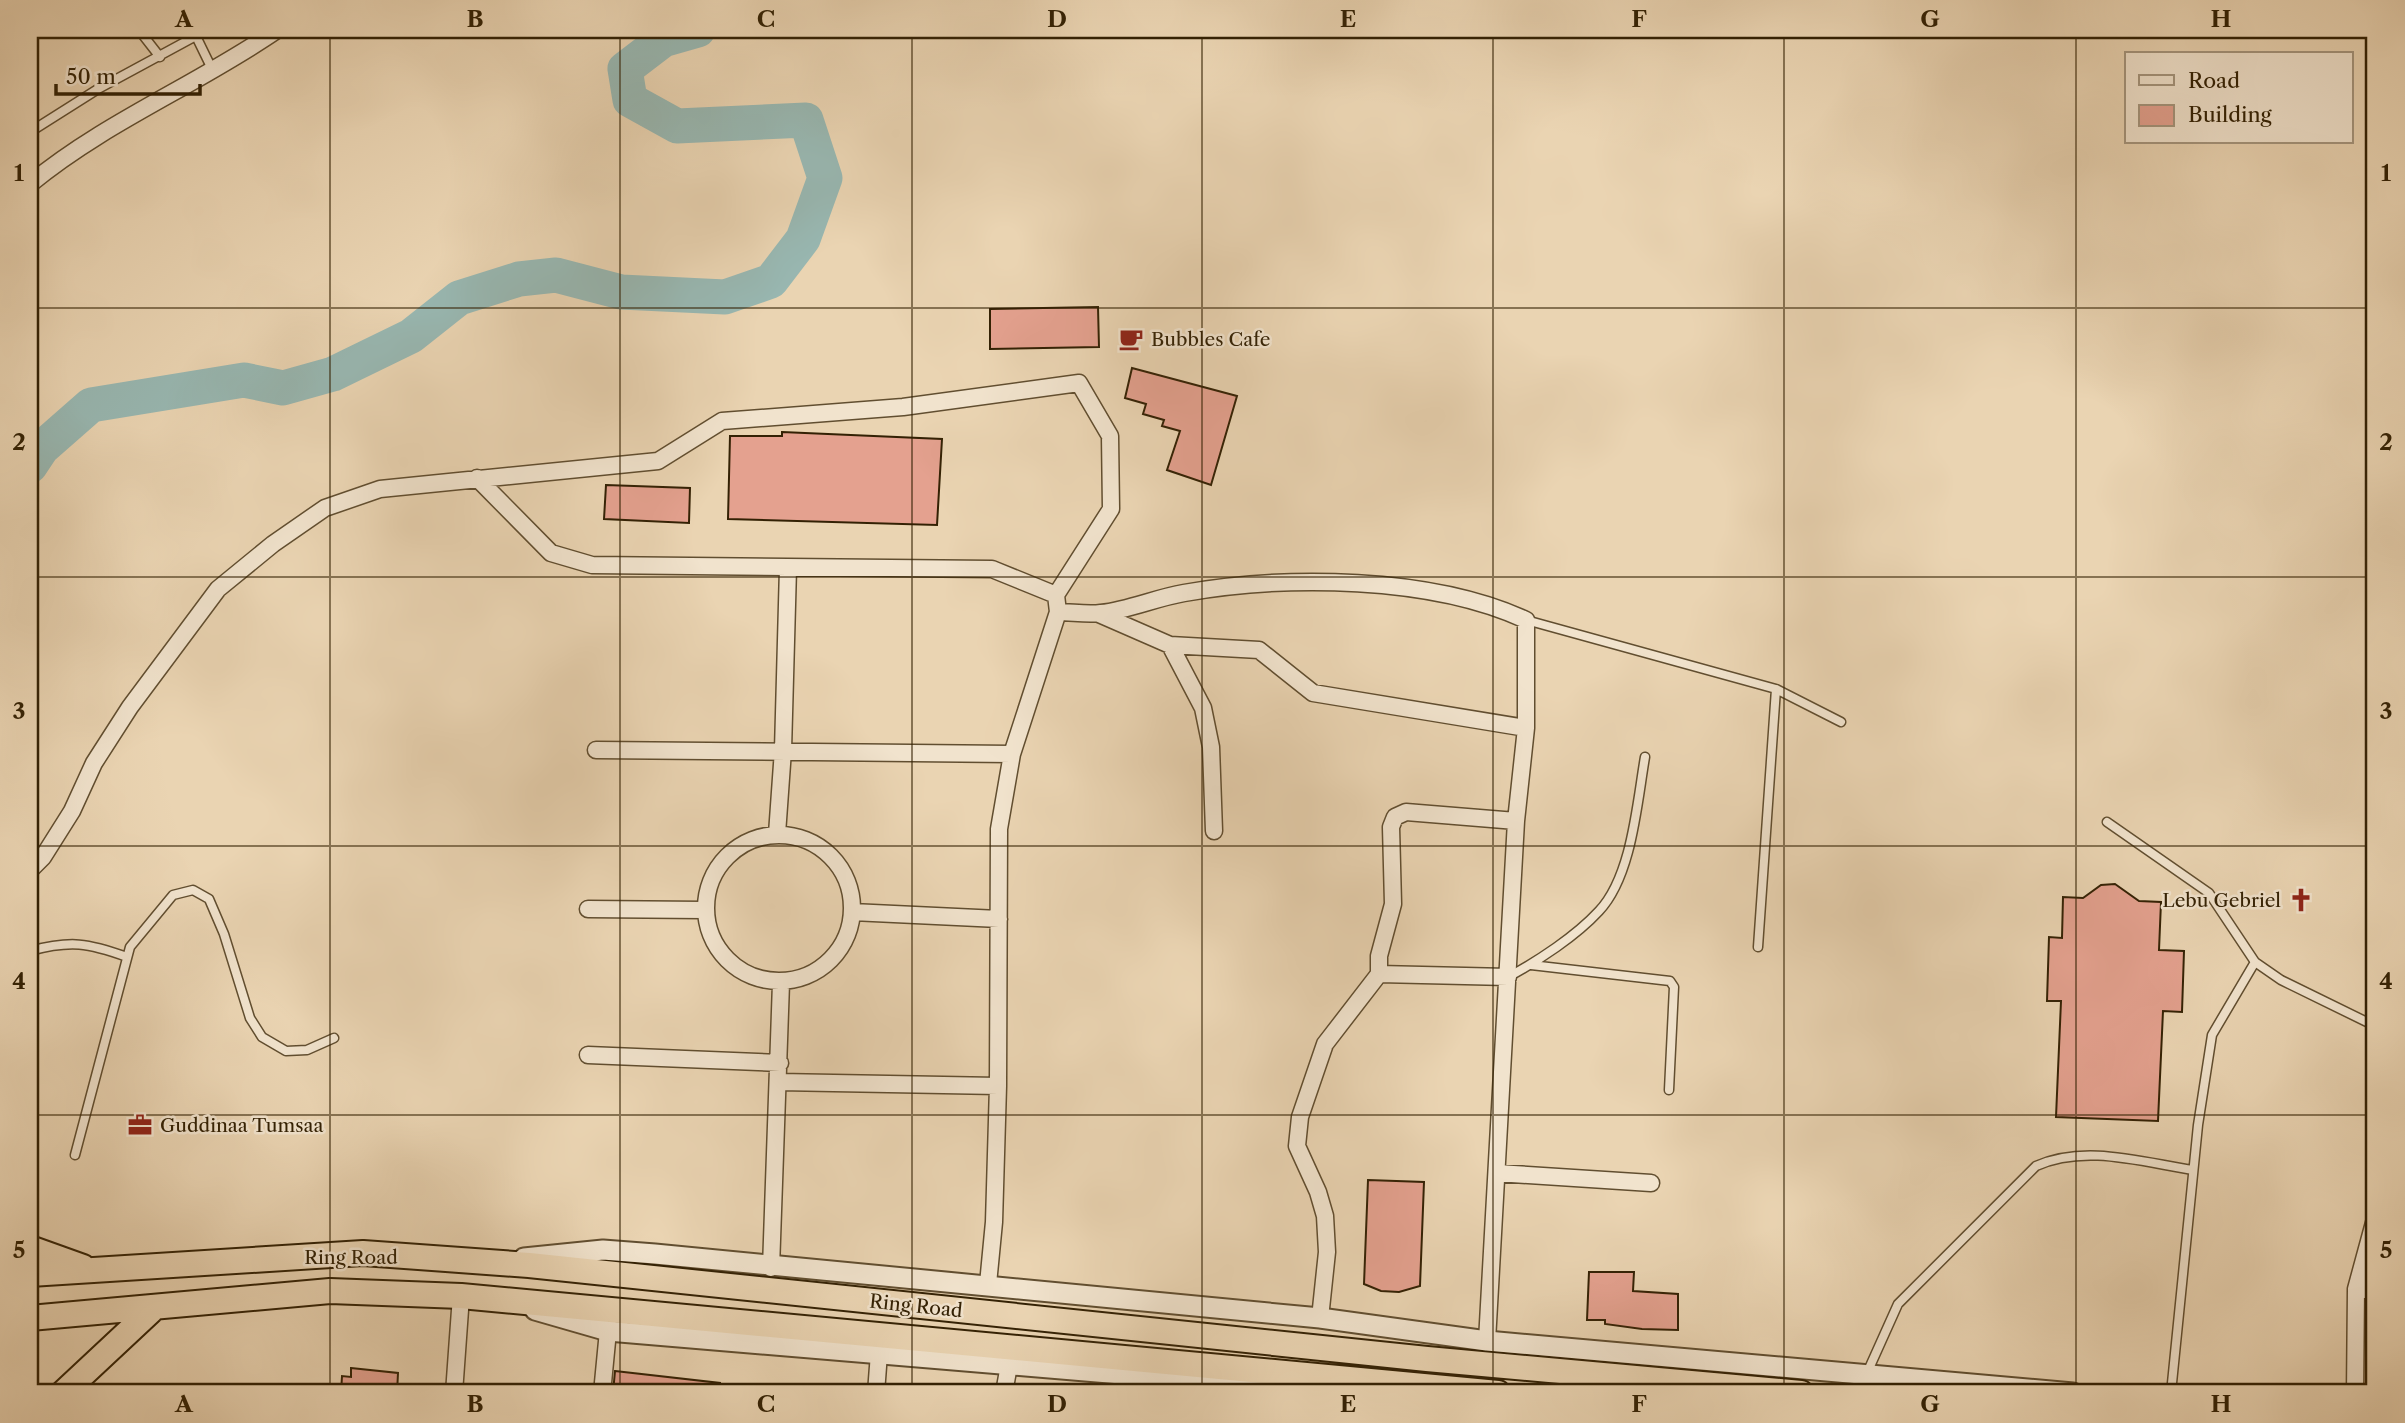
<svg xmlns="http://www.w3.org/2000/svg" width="2405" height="1423" viewBox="0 0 2405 1423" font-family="'Libre Caslon Text',serif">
  <rect width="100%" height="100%" fill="#ead4b2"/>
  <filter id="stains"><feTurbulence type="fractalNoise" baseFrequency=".00286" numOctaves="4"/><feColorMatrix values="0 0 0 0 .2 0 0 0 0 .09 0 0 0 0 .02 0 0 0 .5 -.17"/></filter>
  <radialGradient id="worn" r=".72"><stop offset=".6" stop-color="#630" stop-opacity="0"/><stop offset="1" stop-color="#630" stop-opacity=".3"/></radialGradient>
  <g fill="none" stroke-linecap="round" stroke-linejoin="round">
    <path stroke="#98b7b1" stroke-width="35" d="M30,466L42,448L91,405L244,380L283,388L333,374L411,336L459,298L519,279L556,275L621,292L725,297L771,281L803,239L825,178L806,120L677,126L630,100L625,69L663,40L698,30"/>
  </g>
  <path fill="#e4a18f" stroke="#332104" stroke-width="2" d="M1098,307L1099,347L990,349V309Z
    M1132,368L1237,396L1211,485L1167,470L1180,431L1162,426L1164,420L1143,414L1146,404L1125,398Z
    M782,432L942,439L937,525L728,519L730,436H782Z
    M606,485L690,488L689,523L604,519Z
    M2115,884L2139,901L2161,902L2159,950L2184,951L2182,1012L2163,1011L2158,1121L2056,1117L2061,1001H2047L2049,937L2062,938L2063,897L2083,898L2101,885Z
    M1368,1180L1424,1182L1420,1286L1399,1292L1381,1291L1364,1284Z
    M1589,1272H1634L1633,1291L1678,1294V1330L1642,1329L1605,1324V1320H1587Z
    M351,1368L398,1373L397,1393H341L342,1376L351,1377Z
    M615,1371L720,1383L719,1393H613Z"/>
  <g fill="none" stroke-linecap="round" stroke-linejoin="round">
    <g stroke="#614e30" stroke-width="11">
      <path id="service" d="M139,30L160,57
        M193,30L212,69
        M30,132L98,89L207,30
        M1526,620L1776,689L1841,722
        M2107,822L2209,893L2255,962L2281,980L2375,1026
        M1758,947L1776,689
        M30,951C71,940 88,943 127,957
        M1531,965L1670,981L1674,987L1669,1090
        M1508,977C1538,961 1576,936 1599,911C1632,876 1637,803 1645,757
        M75,1155L130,947L173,895L193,890L209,899L224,934L250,1018L262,1037L286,1051L307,1050L334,1038
        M1867,1373L1898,1304L2036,1166C2085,1144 2141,1162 2193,1170
        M2171,1393L2198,1125L2212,1035L2255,962"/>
    </g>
    <g stroke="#614e30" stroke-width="19">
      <path id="minor" d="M30,184C105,122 197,85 277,30
        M477,478L551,553L592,565L992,569L1056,595L1058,612L1012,754L999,829L998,1086L994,1222L988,1284
        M1058,612C1072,612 1087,615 1101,613C1129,610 1155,598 1184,593C1286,575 1431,576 1526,620V728L1516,821L1487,1341
        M1099,614L1170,645L1259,650L1313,693L1526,728
        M1170,645L1203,708L1211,747L1214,831
        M596,750L1012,754
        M777,834L783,750L788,568
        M706 908a73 73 0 1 1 146 0a73 73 0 1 1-146 0Z
        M30,870L43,857L72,811L94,763L130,707L218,589L273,544L325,508L380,489L658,461L722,421L903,407L1079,383L1110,436L1111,509L1056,595
        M588,909L704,910
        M852,912L999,919
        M1379,974L1508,977
        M588,1055L780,1063
        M779,1082L998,1086
        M1497,1173L1651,1183
        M771,1268L781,983
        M2356,1289L2375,1291
        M1320,1318L1327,1252L1325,1216L1318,1192L1297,1146L1300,1117L1325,1044L1379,974V956L1393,904L1391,827L1395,817L1406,812L1516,821
        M454,1393L461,1296
        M602,1393L608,1331
        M876,1393L879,1353
        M1004,1393L1009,1365
        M2355,1393L2356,1289L2375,1219"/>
    </g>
    <g stroke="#614e30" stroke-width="23">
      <path id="tertiary" d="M524,1258L603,1250L655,1254L1320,1318L1487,1341L2073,1393
        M535,1310L608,1331L1346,1393"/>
    </g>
    <g stroke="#332104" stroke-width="28">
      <path id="trunk" d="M30,1248L83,1267
        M30,1274L363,1253L529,1265L1427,1359L1801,1393
        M30,1318L330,1291L461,1296L1498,1393
        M63,1393L155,1307"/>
    </g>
    <use href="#service" stroke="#f1e3cd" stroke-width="8"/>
    <use href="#minor" stroke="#f1e3cd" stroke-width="16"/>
    <use href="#tertiary" stroke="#f1e3cd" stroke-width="19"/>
    <use href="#trunk" stroke="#ead4b2" stroke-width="24"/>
  </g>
  <path fill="none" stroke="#332104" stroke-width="2" stroke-opacity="0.55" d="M330,30V1393M620,30V1393M912,30V1393M1202,30V1393M1493,30V1393M1784,30V1393M2076,30V1393M30,308H2375M30,577H2375M30,846H2375M30,1115H2375"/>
  <defs>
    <g id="cafe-bare" transform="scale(1.89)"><path d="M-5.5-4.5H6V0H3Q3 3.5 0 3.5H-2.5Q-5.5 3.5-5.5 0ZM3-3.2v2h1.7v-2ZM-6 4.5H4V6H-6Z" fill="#8f2418" stroke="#f1e3cd" stroke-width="2.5" paint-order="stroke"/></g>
    <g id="church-bare" transform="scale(1.89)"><path d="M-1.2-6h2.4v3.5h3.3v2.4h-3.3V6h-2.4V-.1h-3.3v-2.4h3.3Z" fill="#8f2418" stroke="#f1e3cd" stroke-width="2.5" paint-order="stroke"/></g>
    <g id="office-bare" transform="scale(1.89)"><path d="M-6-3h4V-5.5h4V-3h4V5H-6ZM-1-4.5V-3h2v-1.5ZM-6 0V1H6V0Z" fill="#8f2418" stroke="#f1e3cd" stroke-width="2.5" paint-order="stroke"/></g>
  </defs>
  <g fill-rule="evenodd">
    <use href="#cafe-bare" x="1131" y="339"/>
    <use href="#church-bare" x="2301" y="900"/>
    <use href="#office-bare" x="140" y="1125"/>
  </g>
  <g text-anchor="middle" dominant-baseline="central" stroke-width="5" stroke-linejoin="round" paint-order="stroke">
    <g font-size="19" fill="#332104" stroke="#f1e3cd" text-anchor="start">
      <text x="1151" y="339">Bubbles Cafe</text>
      <text x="2281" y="900" text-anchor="end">Lebu Gebriel</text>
      <text x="160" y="1125">Guddinaa Tumsaa</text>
    </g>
    <g font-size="19" fill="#332104" stroke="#f1e3cd">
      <text x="351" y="1257">Ring Road</text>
      <text transform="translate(916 1306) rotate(6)">Ring Road</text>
    </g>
  </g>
  <rect width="2405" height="1423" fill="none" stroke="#ead4b2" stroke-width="77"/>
  <rect x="2125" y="52" width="228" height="91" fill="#f1e3cd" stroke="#a5957d" stroke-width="2"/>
  <rect x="2139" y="75" width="35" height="10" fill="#f1e3cd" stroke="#a5957d" stroke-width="2"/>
  <text x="2188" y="88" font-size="21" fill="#332104">Road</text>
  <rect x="2139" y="105" width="35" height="21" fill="#e4a18f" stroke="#a5957d" stroke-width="2"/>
  <text x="2188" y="122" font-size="21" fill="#332104">Building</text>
  <path d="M56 84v10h144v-10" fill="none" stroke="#332104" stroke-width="3.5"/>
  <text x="66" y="84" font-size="21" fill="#332104" stroke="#f1e3cd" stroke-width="5" paint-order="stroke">50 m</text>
  <rect x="38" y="38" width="2328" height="1346" fill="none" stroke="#332104" stroke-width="2.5"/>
  <g font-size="23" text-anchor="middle" font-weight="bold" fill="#332104">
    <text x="184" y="27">A</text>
    <text x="475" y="27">B</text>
    <text x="766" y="27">C</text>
    <text x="1057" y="27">D</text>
    <text x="1348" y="27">E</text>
    <text x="1639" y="27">F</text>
    <text x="1930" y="27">G</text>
    <text x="2221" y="27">H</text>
    <text x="19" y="181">1</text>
    <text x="2386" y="181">1</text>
    <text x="19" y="450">2</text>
    <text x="2386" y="450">2</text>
    <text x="19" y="719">3</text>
    <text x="2386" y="719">3</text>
    <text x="19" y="989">4</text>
    <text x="2386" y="989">4</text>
    <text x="19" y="1258">5</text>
    <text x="2386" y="1258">5</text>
    <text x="184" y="1412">A</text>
    <text x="475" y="1412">B</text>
    <text x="766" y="1412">C</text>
    <text x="1057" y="1412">D</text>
    <text x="1348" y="1412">E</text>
    <text x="1639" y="1412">F</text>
    <text x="1930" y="1412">G</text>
    <text x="2221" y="1412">H</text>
  </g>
  <rect width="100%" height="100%" filter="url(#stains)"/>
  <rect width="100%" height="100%" fill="url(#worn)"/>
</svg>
